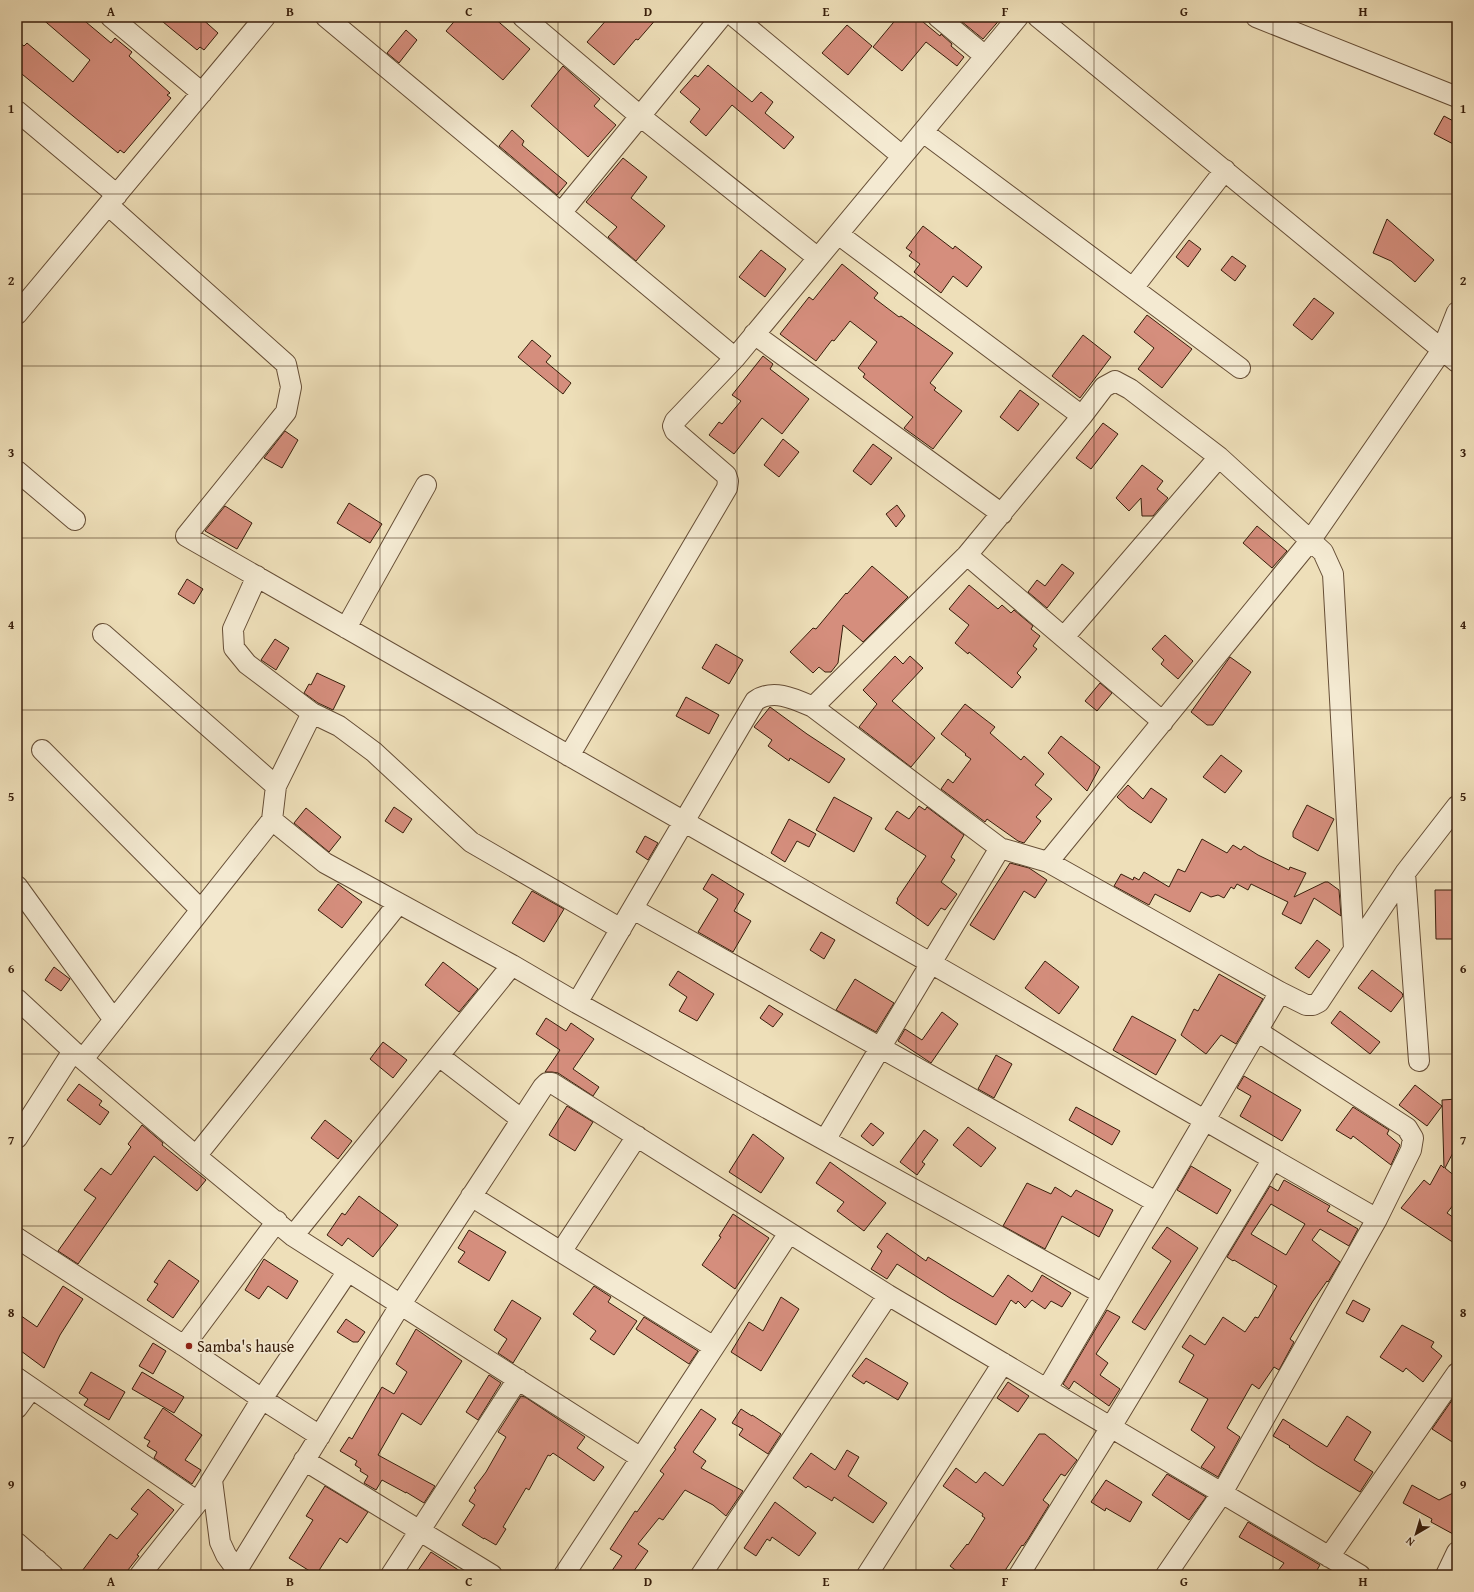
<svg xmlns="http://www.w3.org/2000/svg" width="1474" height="1592" viewBox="0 0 1474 1592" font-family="'Gentium Book Plus',serif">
  <rect width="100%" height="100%" fill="#eedfb9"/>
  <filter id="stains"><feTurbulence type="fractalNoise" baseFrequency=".005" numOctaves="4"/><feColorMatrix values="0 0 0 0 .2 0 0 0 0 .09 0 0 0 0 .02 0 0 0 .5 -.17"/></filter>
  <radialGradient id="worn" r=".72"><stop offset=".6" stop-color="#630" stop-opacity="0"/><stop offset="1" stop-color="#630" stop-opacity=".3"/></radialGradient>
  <path fill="#d58e7d" stroke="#381e0b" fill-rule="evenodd" d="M40,17H80L111,43L115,38L132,52L129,56L170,93L167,95L171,98L124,153L120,150L118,153L17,70V41L24,46L27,43L73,82L90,60Z
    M157,17H200L218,33L204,50L200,47L197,50Z
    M458,17H493L530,49L503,80L446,31Z
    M609,17H658L638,40L636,39L614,65L587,42Z
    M898,17H917L940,36L941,34L952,44L951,46L964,57L957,66L926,42L902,71L873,47Z
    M956,17H1002L983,39Z
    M847,25L872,46L848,75L822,53Z
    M406,30L417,40L399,63L387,53Z
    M708,65L752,102L761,92L773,102L765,113L794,137L784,149L732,105L706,136L690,122L700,109L680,92L695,75L698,77Z
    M563,66L600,99L594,106L616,125L588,157L531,106Z
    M1444,116L1457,123V146L1434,134Z
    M512,130L524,141L522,145L567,183L557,195L499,146Z
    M623,158L647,177L631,198L665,226L636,261L608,237L617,227L586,202Z
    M1387,219L1434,260L1415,282L1391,261L1373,253Z
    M923,226L953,249L955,246L982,267L967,287L953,276L941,293L914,272L920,264L909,256L912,252L906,248Z
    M1189,240L1201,249L1188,267L1176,257Z
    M761,250L786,269L765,297L739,277Z
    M1232,256L1246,266L1235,281L1221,270Z
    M842,264L878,293L874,298L899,317L901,316L953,353L930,383L936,388L934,390L962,411L933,449L904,428L913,417L863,377L865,374L858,368L877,342L850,321L834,341L832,340L816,361L780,334L809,297L813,300Z
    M1314,298L1334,313L1312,340L1293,325Z
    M1147,315L1192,349L1162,388L1138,369L1154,348L1134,332Z
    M1083,335L1111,357L1080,398L1052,376Z
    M532,340L551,356L546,362L571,383L563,394L518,357Z
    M763,356L773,364L770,369L809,399L782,434L762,418L734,454L709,435L719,422L722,424L741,401L732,395Z
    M1020,390L1039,404L1018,431L1000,417Z
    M1103,423L1118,434L1091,469L1076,458Z
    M285,431L298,440L282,468L264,458Z
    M783,439L799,452L779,477L764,465Z
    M873,444L892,458L871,485L853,471Z
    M1142,465L1163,481L1157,489L1168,498L1153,516H1142L1141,498L1129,511L1116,498Z
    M349,503L382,524L370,543L337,523Z
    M897,505L905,516L896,527L886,514Z
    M225,506L252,523L237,549L205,531Z
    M1257,526L1287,551L1272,568L1243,543Z
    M1062,564L1074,573L1047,608L1028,592L1037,580L1045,586Z
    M872,566L908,597L863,642L843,625L838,663L831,672H825L819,667L813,673L790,652L813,628L816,629L846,593L847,594Z
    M187,579L203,589L194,604L178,594Z
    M969,585L998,609L1002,605L1011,613L1014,610L1033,626L1031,629L1040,636L1033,646L1037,649L1017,673L1021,677L1012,688L969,652L968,654L955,643L969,625L949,609Z
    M1165,635L1193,661L1178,679L1161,664L1164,660L1152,649Z
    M275,639L289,648L276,670L261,660Z
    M716,644L743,660L729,684L702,668Z
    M895,656L903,664L910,656L923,668L892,701L935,738L911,767L859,727L877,704L863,690Z
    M1230,657L1251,672L1213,725H1207L1191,712Z
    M317,673L345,686L333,710L318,703L304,693L309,684L311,685Z
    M1100,683L1112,693L1097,711L1085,701Z
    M686,697L719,715L709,734L676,716Z
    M965,704L995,727L990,733L1021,760L1024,756L1044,774L1035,785L1052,799L1036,817L1041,821L1024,843L1018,841L987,819L985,822L941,789L948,779L953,783L971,759L965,755L966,754L941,734Z
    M770,707L807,734L845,759L829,783L790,758L789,761L768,746L772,740L754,727Z
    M1061,736L1100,767L1087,791L1048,753Z
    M1221,755L1242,771L1225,793L1203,777Z
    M1128,785L1143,799L1151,788L1167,799L1151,823L1128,807L1117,797Z
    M834,797L872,818L854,852L816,830Z
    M1307,805L1334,819L1318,851L1293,837V832Z
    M919,806L925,810L927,807L964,835L951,857L955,860L941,882L957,894L945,910L941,908L928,926L896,903L898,900L897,899L926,856L885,829L897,811L909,819Z
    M394,807L412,819L403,833L385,821Z
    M306,808L341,837L329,852L294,823Z
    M789,819L816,834L809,847L797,841L785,862L771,853Z
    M645,836L658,843L648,860L636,852Z
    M1202,839L1227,853L1233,845L1241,850L1244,846L1258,855L1289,870L1290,867L1306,873L1294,897L1325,882H1328L1339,890L1341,916L1314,898L1301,924L1282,914L1288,902L1251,884L1248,890L1237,884L1234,889L1231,887L1224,898L1218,895L1211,897L1201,892L1190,912L1155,894L1149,905L1114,886L1121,874L1133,880L1134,877L1139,880L1144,872L1169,887L1178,869L1185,872Z
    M1010,863L1029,868L1047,880L1035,898L1024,891L994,940L970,925Z
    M712,874L744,894L734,911L751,921L733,952L698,932L718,899L703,889Z
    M338,884L362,902L342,928L318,910Z
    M1435,890H1457V939H1436Z
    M532,891L564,909L544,942L512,923Z
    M821,932L835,940L824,959L810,950Z
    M1317,940L1330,950L1309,978L1295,968Z
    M1045,961L1079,987L1059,1014L1025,988Z
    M443,962L478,989L459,1012L425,985Z
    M54,967L70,979L61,991L45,980Z
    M1372,970L1402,993L1403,996L1391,1012L1358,988Z
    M678,971L714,994L697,1021L679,1011L687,997L669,985Z
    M1219,974L1263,999L1236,1044L1221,1035L1206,1054L1181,1035L1194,1009L1198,1011Z
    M855,979L894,1003L876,1032L836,1010Z
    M769,1005L783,1014L773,1027L760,1018Z
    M1340,1011L1380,1042L1370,1054L1331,1023Z
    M942,1012L958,1024L931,1063L898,1041L905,1029L922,1040Z
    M1132,1016L1176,1040L1156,1075L1113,1050Z
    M546,1018L566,1031L571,1023L594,1039L573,1069L599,1087L593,1096L558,1073L552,1072H545L560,1050L536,1034Z
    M383,1042L407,1060L393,1078L370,1059Z
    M996,1055L1012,1064L994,1098L978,1089Z
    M1244,1076L1301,1110L1282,1141L1240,1116L1251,1096L1237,1088Z
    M79,1084L102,1101L99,1105L109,1112L100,1125L67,1100Z
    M1415,1085L1442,1106L1427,1126L1399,1105Z
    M1457,1099V1145L1445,1168L1457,1178V1200L1447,1213L1457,1220V1245L1401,1208L1424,1180L1430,1185L1441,1165L1444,1168L1442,1100Z
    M567,1106L593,1122L575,1151L549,1135Z
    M1076,1107L1120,1131L1112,1145L1069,1120Z
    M1353,1107L1389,1130L1387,1134L1400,1145L1391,1165L1353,1136L1351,1139L1336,1130Z
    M325,1120L352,1141L338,1159L311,1138Z
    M871,1123L884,1133L873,1146L861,1136Z
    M142,1125L163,1143L162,1145L206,1180L197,1191L154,1156L78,1264L58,1251L96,1198L84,1190L101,1168L111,1175L131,1147L128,1144Z
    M968,1127L996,1148L981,1167L953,1145Z
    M924,1130L938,1140L922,1162L925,1164L917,1175L900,1162Z
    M753,1134L784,1158L761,1193L729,1172Z
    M830,1162L886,1203L864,1231L837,1211L844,1202L816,1183Z
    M1191,1166L1231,1190L1217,1214L1177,1190Z
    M1284,1180L1330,1206L1327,1211L1358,1229L1349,1246L1320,1229L1312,1240L1340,1262L1328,1282L1327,1281L1313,1301L1290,1339L1294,1342L1279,1370L1274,1367L1259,1389L1252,1384L1227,1428L1240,1437L1218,1477L1201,1467L1215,1447L1191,1430L1208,1399L1179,1382L1194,1355L1182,1347L1190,1335L1205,1345L1223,1317L1245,1332L1255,1317L1258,1318L1277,1286L1234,1260L1233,1261L1227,1257L1270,1186L1278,1191ZM1271,1204L1305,1224L1286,1255L1251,1234Z
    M1027,1183L1051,1194L1055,1187L1071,1197L1076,1190L1113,1210L1099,1237L1062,1216L1045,1249L1003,1226Z
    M359,1196L398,1225L373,1257L348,1238L342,1246L327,1235L342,1213L345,1215Z
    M733,1214L769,1238L735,1289L702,1265L721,1237L719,1236Z
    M1167,1227L1198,1248L1145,1330L1132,1322L1171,1261L1152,1248Z
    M469,1230L506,1252L489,1281L458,1262L465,1252L458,1248Z
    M887,1233L926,1261L928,1257L993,1297L1008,1275L1032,1292L1042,1275L1071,1293L1062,1307L1051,1301L1045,1309L1032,1300L1025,1308L1018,1301L1016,1304L1011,1300L996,1325L950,1298L897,1264L887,1279L871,1269L882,1251L877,1247Z
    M264,1259L298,1281L287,1299L268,1286L259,1299L245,1290Z
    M169,1260L199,1281L173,1318L147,1300L158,1284L154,1282Z
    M63,1286L83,1299L60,1335L44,1368L17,1348V1313L37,1327Z
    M594,1286L611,1297L608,1302L637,1321L614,1355L590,1339L596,1331L573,1314Z
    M781,1297L799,1309L761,1371L731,1352L749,1322L763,1331Z
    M512,1300L541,1318L513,1363L498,1353L507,1339L494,1330Z
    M1353,1300L1370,1309L1363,1322L1346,1313Z
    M1107,1310L1120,1317L1096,1354L1108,1363L1100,1375L1120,1389L1109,1406L1074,1381L1069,1389L1063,1384Z
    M644,1317L698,1351L689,1364L636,1329Z
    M346,1319L365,1332L358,1342H353L337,1332Z
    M1402,1325L1434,1342L1431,1347L1442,1356L1423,1382L1406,1368L1403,1372L1380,1357Z
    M416,1329L462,1361L421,1425L402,1413L378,1455L435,1486L424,1503L406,1492V1493L382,1480L376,1490L364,1483L368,1476L360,1471L361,1469L355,1465L357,1461L340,1451L349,1437L352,1439L382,1387L394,1394L407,1372L396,1364Z
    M153,1343L166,1351L153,1374L139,1366Z
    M866,1358L908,1383L898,1400L866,1381L864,1384L852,1376Z
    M91,1372L125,1392L109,1420L84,1405L88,1399L79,1393Z
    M142,1372L184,1397L174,1413L132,1389Z
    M489,1375L501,1383L478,1420L466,1412Z
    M1008,1382L1029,1396L1018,1412L997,1398Z
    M1457,1393V1445L1432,1429Z
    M521,1396L525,1397L585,1437L577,1448L604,1467L594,1481L553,1453L550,1456L548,1455L529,1490L526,1488L503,1527L506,1529L496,1545L484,1538V1539L462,1525L475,1505L469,1501L476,1490L474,1488L486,1472L506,1437L498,1432Z
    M163,1408L202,1435L185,1460L201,1470L192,1484L154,1458L157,1452L147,1446L150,1441L144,1438Z
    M701,1409L716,1419L693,1452L706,1461L701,1468L743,1491L726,1516L713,1505L685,1490L663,1520L659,1518L638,1544L648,1551L631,1575H609L622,1556L610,1549L635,1511L637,1512L664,1474L660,1471L676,1449L674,1448Z
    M741,1409L752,1416V1415L781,1434L768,1454L739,1435L743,1429L732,1423Z
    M1347,1416L1371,1432L1354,1460L1373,1472L1360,1492L1316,1465L1289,1447L1290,1446L1273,1436L1283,1419L1327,1447Z
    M1039,1434H1045L1077,1460L1065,1476L1061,1474L1043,1500L1049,1505L1028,1539L1023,1546L1022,1545L1002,1575H962L950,1566L967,1544L968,1545L985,1518L982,1516L983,1514L943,1486L956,1468L976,1483L985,1472L1003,1486Z
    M847,1450L859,1457L848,1476L887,1503L873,1523L834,1497L832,1501L808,1486L806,1488L793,1478L811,1453L835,1470Z
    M1167,1474L1206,1497L1189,1520L1152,1495Z
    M1106,1480L1142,1502L1130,1522L1106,1508L1105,1511L1091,1502Z
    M1412,1485L1439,1500L1457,1491V1527L1453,1534L1431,1522L1432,1519L1403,1503Z
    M325,1486L368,1512L347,1543L340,1538L316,1575L289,1558L313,1520L306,1516Z
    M148,1489L174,1510L137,1555L139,1556L124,1575H79L110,1534L117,1539L138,1514L131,1509Z
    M775,1502L816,1533L799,1556L772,1537L770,1541L767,1539L756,1556L744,1548Z
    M1248,1522L1320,1565L1314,1575H1275L1284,1563L1239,1537Z
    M431,1552L466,1575H415Z"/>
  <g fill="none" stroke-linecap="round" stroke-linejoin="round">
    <g stroke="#664e36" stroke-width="22">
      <path id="minor" d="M111,17L202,93
        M326,17L735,358
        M523,17L640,116L818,258
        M735,17L902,156
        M938,17L985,56
        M1038,17L1457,362
        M1256,17L1457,97
        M17,111L117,195
        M923,132L1240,368
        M108,205L286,364L291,387L286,412L186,536L1377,1219
        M561,213L721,17
        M838,234L1082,416
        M1133,288L1225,170
        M17,314L265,17
        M754,334L1002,514
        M17,471L75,520
        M967,555L1163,722
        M257,576L233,629L234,648L247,664L312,713L339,726L374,752L471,842L621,929
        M346,628L426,485
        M103,634L276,786
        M1064,637L1219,457
        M813,707L967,555L1082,416L1104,387L1115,381L1130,389L1219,457L1323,552L1333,574L1354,949
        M312,713L276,786L272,820L325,863L512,965L577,1003L1103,1294
        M42,750L201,910
        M569,756L727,488L728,481L726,475L675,431L673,426L675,421L735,358L1018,17
        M1048,862L1310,541L1442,350L1457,312
        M1405,873L1419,1061
        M17,886L114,1020
        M633,909L1156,1202
        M17,999L73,1051L196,1156L293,1236L641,1458
        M577,1003L755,701C773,688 795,699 813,707L1000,848L1048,862L1280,992L1306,1005H1313L1319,1002L1405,873L1457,806
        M439,1056L521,1119
        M83,1059L272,820
        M17,1138L73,1051
        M825,1140L1000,848
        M196,1156L398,904
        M471,1196L714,1347
        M293,1236L512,965
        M17,1238L184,1346L262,1399L320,1436
        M561,1252L637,1136
        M184,1346L277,1221
        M17,1378L198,1502
        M1047,1389L1280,992
        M17,1408L31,1389
        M304,1460L492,1575
        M212,1480L220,1542L226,1555L237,1570
        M17,1543L53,1575
        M1329,1557L1457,1373
        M17,1575L37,1560
        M140,1575L198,1502L262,1399L348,1271
        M234,1575L401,1304L543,1087L547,1083H552L888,1295L1360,1575
        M391,1575L518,1379
        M564,1575L789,1233
        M701,1575L888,1295
        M867,1575L1003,1363
        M1019,1575L1111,1427L1273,1159
        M1166,1575L1222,1493L1377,1219L1411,1150L1413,1138L1407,1128L1257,1031
        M1446,1575L1457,1552"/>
    </g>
    <use href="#minor" stroke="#f4ead2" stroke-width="20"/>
  </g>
  <path fill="none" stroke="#381e0b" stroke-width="1" stroke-opacity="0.55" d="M201,17V1575M380,17V1575M558,17V1575M737,17V1575M916,17V1575M1094,17V1575M1273,17V1575M17,194H1457M17,366H1457M17,538H1457M17,710H1457M17,882H1457M17,1054H1457M17,1226H1457M17,1398H1457"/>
  <circle fill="#8f2418" stroke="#f4ead2" stroke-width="1.5" cx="189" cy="1346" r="4"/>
  <g text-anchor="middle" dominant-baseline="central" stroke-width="3.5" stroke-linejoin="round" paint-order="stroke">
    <g font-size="16" fill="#381e0b" stroke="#f4ead2" text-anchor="start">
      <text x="197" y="1346">Samba's hause</text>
    </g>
  </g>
  <rect width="1474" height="1592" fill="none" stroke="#eedfb9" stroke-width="44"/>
  <g transform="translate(1416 1534) rotate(218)" stroke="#f4ead2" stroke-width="3" paint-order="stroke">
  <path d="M0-3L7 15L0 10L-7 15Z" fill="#381e0b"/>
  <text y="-6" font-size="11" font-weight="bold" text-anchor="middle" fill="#381e0b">N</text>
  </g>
  <rect x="22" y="22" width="1430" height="1548" fill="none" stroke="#381e0b" stroke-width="1.5"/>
  <g font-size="13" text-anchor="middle" font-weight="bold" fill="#381e0b">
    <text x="111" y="16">A</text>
    <text x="290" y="16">B</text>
    <text x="469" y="16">C</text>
    <text x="648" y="16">D</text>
    <text x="826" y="16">E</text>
    <text x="1005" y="16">F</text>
    <text x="1184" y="16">G</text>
    <text x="1363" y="16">H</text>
    <text x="11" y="113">1</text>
    <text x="1463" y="113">1</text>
    <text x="11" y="285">2</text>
    <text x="1463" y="285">2</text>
    <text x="11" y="457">3</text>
    <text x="1463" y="457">3</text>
    <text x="11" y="629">4</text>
    <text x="1463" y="629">4</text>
    <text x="11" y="801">5</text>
    <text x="1463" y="801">5</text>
    <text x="11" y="973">6</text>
    <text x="1463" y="973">6</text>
    <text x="11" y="1145">7</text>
    <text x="1463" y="1145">7</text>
    <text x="11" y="1317">8</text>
    <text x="1463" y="1317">8</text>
    <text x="11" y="1489">9</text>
    <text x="1463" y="1489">9</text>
    <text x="111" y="1586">A</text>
    <text x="290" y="1586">B</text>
    <text x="469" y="1586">C</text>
    <text x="648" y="1586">D</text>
    <text x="826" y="1586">E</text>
    <text x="1005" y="1586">F</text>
    <text x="1184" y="1586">G</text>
    <text x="1363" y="1586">H</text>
  </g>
  <rect width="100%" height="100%" filter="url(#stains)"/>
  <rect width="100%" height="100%" fill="url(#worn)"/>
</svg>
